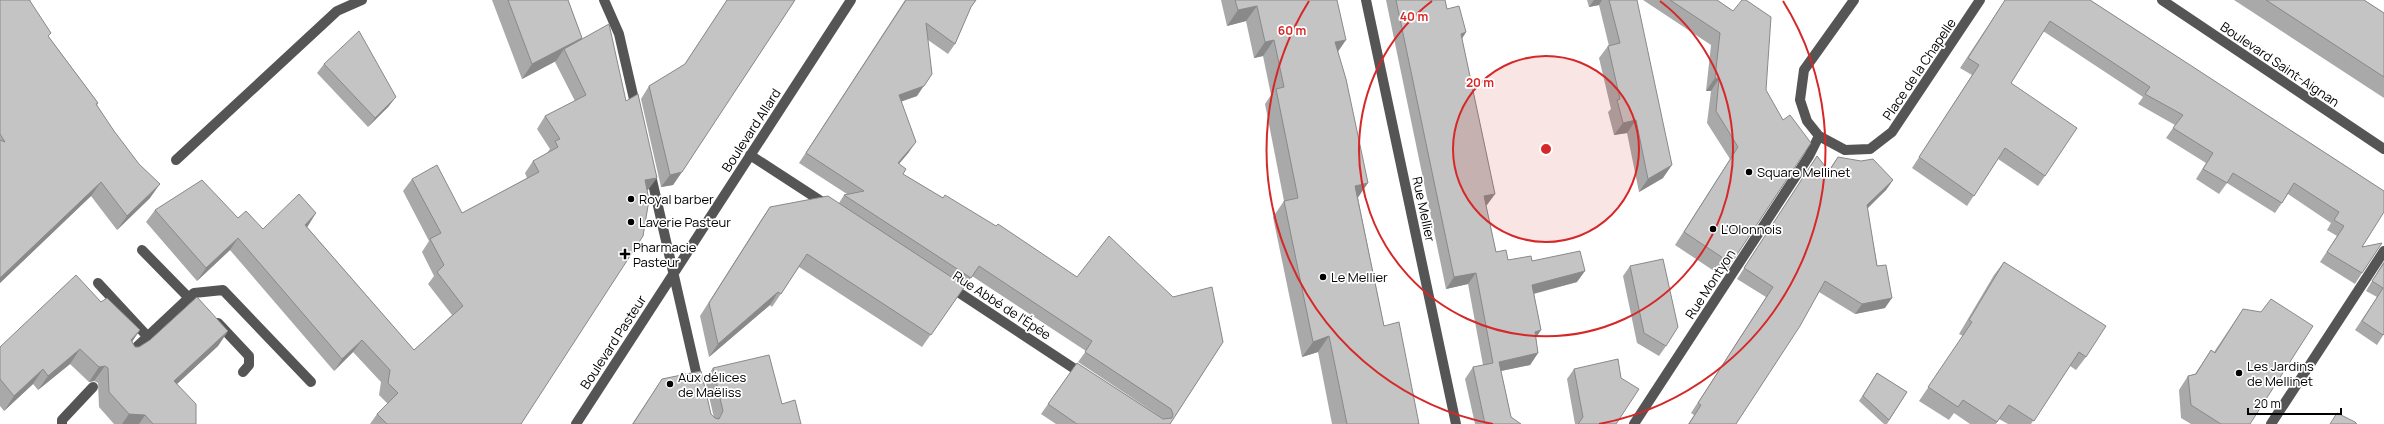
<svg xmlns="http://www.w3.org/2000/svg" width="2384" height="424" viewBox="0 0 2384 424" font-family="Manrope,sans-serif">
  <rect width="100%" height="100%" fill="#fff"/>
  <g fill="none" stroke-linecap="round" stroke-linejoin="round">
    <path stroke="#555" stroke-width="10" d="M604,0L619,34L636,108
      M1366,0L1456,424
      M1854,0L1804,70L1800,100L1807,121L1819,136L1845,150L1870,149L1892,132L1980,0
      M2162,0L2384,149
      M750,155L827,205
      M176,160L337,11L362,0
      M650,171L699,385
      M142,250L189,298
      M98,283L148,337
      M949,286L1084,375
      M218,323L249,356V365L243,372
      M127,356L194,293L223,290L311,382
      M62,424V420L93,387
      M576,424L851,0
      M1634,424L1809,156L1819,136
      M2271,424L2384,251"/>
  </g>
  <path fill="#a9a9a9" d="M0,0L30,1L49,37L98,103L97,105L150,198L117,230L91,196L0,283Z
    M492,0H568L582,38L580,40L626,101L648,190H647L521,424H370L377,414L388,404L379,395L381,382L353,352L334,371L230,250L197,281L146,222L155,210L238,218L263,229L308,226L307,227L414,350L452,315L428,284L434,276L422,252L429,241L403,191L412,179L462,213L527,178L525,173L533,161L547,153L550,149L537,129L545,116L575,101L555,62L556,61L522,79Z
    M727,0H795L673,185L661,187L641,99L649,86L684,65Z
    M905,0H976L971,7L955,44L948,54L928,40L917,96L901,101L909,152L899,164L903,174L943,198L1077,277L1173,297L1223,342L1170,424H1056L1041,414L1077,363L1164,419L1078,362L1086,351L972,276L922,347L799,267L772,307L770,305L709,357L700,316L761,220L770,207L839,203L844,195L847,194L799,163Z
    M1221,0H1337L1338,52L1358,198L1384,326L1419,424H1332L1318,352L1302,357L1273,217L1284,201L1265,104L1271,95L1263,56L1254,58L1246,21L1227,26Z
    M1386,0H1445L1447,9L1466,32L1462,39L1495,194L1486,205L1496,252L1508,260L1532,261L1577,282L1534,294L1541,330L1536,338L1538,353L1530,365L1501,371L1511,417L1521,424H1475L1465,379L1473,367L1483,365L1468,284L1446,289Z
    M1587,0H1637L1663,178L1639,192L1627,133L1614,135L1608,112L1611,109L1599,58L1608,46H1609L1599,5L1589,7Z
    M1643,0H1717L1733,11L1746,0L1734,259L1726,272L1717,266L1714,271L1675,245L1730,159L1707,123L1711,91H1706L1711,45Z
    M2005,0H2090L2384,191L2362,247V273L2355,284L2320,262L2337,236L2327,230L2331,223L2288,194L2275,213L2227,183L2219,194L2196,179L2206,163L2166,138L2175,125L2138,104L2143,97L2043,31L2011,83L2045,176L2038,186L1998,159L1967,206L1912,168L1972,75L1960,68Z
    M2234,0H2364L2384,13V98Z
    M324,64L389,106L368,127L317,73Z
    M1817,156L1828,171L1838,157L1893,180L1886,190L1867,208L1885,308L1855,314L1819,292L1736,424H1688L1694,415L1691,413L1766,297L1737,279Z
    M2384,261V334L2377,345L2355,330L2377,297L2366,291Z
    M2004,262L2086,357L2076,370L2070,366L2031,424H2008L1999,419L1996,424H1970L1954,413L1949,420L1919,401L1963,336L1959,334L1994,275Z
    M1630,266L1666,346L1659,356L1637,343L1623,276Z
    M2243,309L2250,424H2191L2181,418L2179,390L2188,376L2195,374L2211,350L2214,352Z
    M140,330L132,341L135,347H139L228,331L218,346L177,384L196,424H114L99,407L98,383L94,381L89,382L70,364L38,390L33,384L4,411L0,406V347Z
    M713,368L782,404L801,424H632L662,379L711,414L714,418L705,379Z
    M1574,369L1616,424H1575L1567,379Z
    M1877,373L1907,392L1887,424H1884L1859,401Z"/>
  <path fill="#898989" d="M1594,0H1602L1599,5L1589,7Z
    M1257,6L1246,21L1227,26L1238,10Z
    M1466,32L1458,44L1461,34Z
    M582,38L572,52L564,49L556,61L522,79L532,64Z
    M1274,40L1263,56L1254,58L1265,42Z
    M1346,40L1335,56V42Z
    M932,74L917,96L892,105L899,95Z
    M1715,78L1719,79L1711,91H1706Z
    M396,97L389,106L368,127L375,118Z
    M1636,120L1627,133L1614,135L1623,123Z
    M916,142L909,152L891,173L898,163Z
    M1672,165L1663,178L1639,192L1648,179Z
    M682,172L673,185L661,187L670,175Z
    M657,178L648,190L636,193L645,180Z
    M1893,180L1886,190L1860,216L1867,205Z
    M101,182L91,196L0,283V278Z
    M1368,183L1357,199L1355,186Z
    M160,184L150,198L117,230L127,216Z
    M1495,194L1487,205L1476,207L1484,196Z
    M316,213L308,226L296,238L305,225Z
    M238,238L230,250L197,281L206,268Z
    M1585,271L1577,282L1524,296L1532,285Z
    M1476,273L1468,284L1446,289L1454,277Z
    M778,292L770,305L709,357L718,344Z
    M1892,298L1885,308L1855,314L1862,304Z
    M140,330L130,345L131,340Z
    M1541,330L1533,341L1535,332Z
    M228,331L218,346L164,396L174,381Z
    M1329,336L1318,352L1302,357L1313,342Z
    M362,340L353,352L334,371L342,359Z
    M80,349L70,364L38,390L48,376Z
    M1538,353L1530,365L1491,373L1499,362Z
    M105,366L94,381L89,382L99,367Z
    M43,369L33,384L4,411L14,396Z
    M129,414L145,415L139,424H122Z"/>
  <path fill="#c4c4c4" stroke="#898989" d="M0,0H30V1L51,33L48,36L98,103L96,104L114,131L139,164L160,184L127,216L101,182L0,278V140L5,142L0,134Z
    M508,0H568L582,38L532,64Z
    M727,0H795L682,172L670,175L649,86L685,64Z
    M906,0H976L971,7L955,44L926,23L932,74L924,86L899,95L916,142L898,163L906,169L903,174L943,198L945,195L996,226L998,224L1077,277L1109,236L1173,297L1212,287L1223,342L1170,424H1077L1048,404L1077,363L1163,419L1172,418L1173,414L1171,409L1085,352L1092,341L979,266L971,278L844,195L864,191L806,153Z
    M1235,0H1337L1346,40L1335,42L1346,79L1368,183L1355,186L1384,326L1399,322L1419,424H1347L1329,336L1313,342L1284,201L1298,198L1276,89L1284,87L1274,40L1265,42L1257,6L1238,10Z
    M1396,0H1445L1447,9L1459,6L1466,32L1461,34L1495,194L1484,196L1496,252L1506,250L1508,260L1531,256L1532,261L1580,251L1585,271L1532,285L1541,330L1535,332L1538,353L1499,362L1511,417L1521,424H1485L1473,367L1493,363L1476,273L1454,277Z
    M1609,0H1637L1672,165L1648,179L1636,120L1623,123L1617,100L1620,99L1608,46L1620,43Z
    M1670,0H1717L1733,11L1742,0H1746L1771,17L1766,90L1783,120L1790,115L1811,143L1734,259L1726,254L1723,258L1684,232L1738,147L1716,111L1719,79L1715,78L1720,33Z
    M2005,0H2090L2384,191V212L2362,247L2382,243L2362,273L2327,252L2344,226L2334,220L2339,212L2294,183L2282,203L2233,173L2227,183L2203,169L2213,153L2173,128L2183,115L2145,94L2150,87L2050,21L2011,83L2077,128L2045,176L2005,148L1974,196L1919,157L1979,65L1968,58Z
    M2266,0H2364L2384,13V77Z
    M609,24L626,101L638,94L657,178L645,180L649,200L643,236L521,424H387L377,414L398,393L388,383L390,370L362,340L342,359L238,238L206,268L155,210L202,180L238,218L246,211L263,229L299,194L316,213L305,225L414,350L463,306L437,272L444,265L430,239L441,233L412,179L437,165L462,213L539,172L533,161L558,147L555,141L560,139L545,116L586,95L564,49Z
    M359,31L396,97L375,118L324,64Z
    M1817,156L1829,171L1838,157L1861,161L1873,159L1893,180L1867,205L1877,266L1886,265L1892,298L1862,304L1825,281L1800,326L1736,424H1689L1701,405L1698,403L1773,287L1744,268Z
    M828,196L965,286L931,335L807,254L781,294L778,292L718,344L709,303L770,207Z
    M1663,259L1678,327L1666,346L1644,333L1630,266Z
    M2004,262L2106,326L2086,357L2079,352L2034,421L2009,405L1997,422L1963,400L1958,407L1928,387L1972,322L1969,320Z
    M2384,263V334L2383,335L2362,321L2383,288L2372,281Z
    M76,275L101,302L107,298L140,330L131,340L135,347H139L150,340L197,297L228,331L174,381L196,404V424H153L145,415L129,414L109,392L108,368L105,366L99,367L80,349L48,376L43,369L14,396L0,379V347Z
    M2271,299L2313,326L2250,424H2221L2191,405L2188,376L2196,374L2211,350L2215,353L2243,309L2261,312Z
    M769,355L782,404L795,400L801,424H633L662,379L701,371L711,414L715,418L719,419L723,411L713,368Z
    M1618,359L1621,378L1639,389L1616,424H1578L1583,417L1574,369Z
    M1877,373L1907,392L1889,420L1863,396Z
    M2337,413L2355,422L2357,424H2330Z"/>
  <circle cx="1546" cy="149" r="93" fill="#d62828" fill-opacity=".12"/>
  <g fill="none" stroke="#d62828" stroke-width="2">
    <circle cx="1546" cy="149" r="93"/>
    <path d="M1660 1A187 187 0 1 1 1432 1"/>
    <path d="M1493 424A280 280 0 0 1 1309 1M1783 1A280 280 0 0 1 1599 424"/>
  </g>
  <g fill="#000" stroke="#fff" stroke-width="1.5">
    <circle cx="1749" cy="172" r="4"/>
    <circle cx="631" cy="199" r="4"/>
    <circle cx="631" cy="222" r="4"/>
    <circle cx="1713" cy="229" r="4"/>
    <path d="M623 248h4v4h4v4h-4v4h-4v-4h-4v-4h4z"/>
    <circle cx="1323" cy="277" r="4"/>
    <circle cx="2239" cy="373" r="4"/>
    <circle cx="670" cy="384" r="4"/>
  </g>
  <g text-anchor="middle" dominant-baseline="central" stroke-width="3.5" stroke-linejoin="round" paint-order="stroke">
    <g font-size="13" fill="#000" stroke="#fff">
      <text transform="translate(2280 64) rotate(34)">Boulevard Saint-Aignan</text>
      <text transform="translate(1919 69) rotate(-56)">Place de la Chapelle</text>
      <text transform="translate(751 130) rotate(-57)">Boulevard Allard</text>
      <text transform="translate(1424 209) rotate(78)">Rue Mellier</text>
      <text transform="translate(1710 284) rotate(-57)">Rue Montyon</text>
      <text transform="translate(1002 305) rotate(33)">Rue Abbé de l'Épée</text>
      <text transform="translate(613 342) rotate(-57)">Boulevard Pasteur</text>
    </g>
    <g font-size="13" fill="#000" stroke="#fff" text-anchor="start">
      <text x="1757" y="172">Square Mellinet</text>
      <text x="639" y="199">Royal barber</text>
      <text x="639" y="222">Laverie Pasteur</text>
      <text x="1721" y="229">L'Olonnois</text>
      <text x="633" y="247">Pharmacie<tspan x="633" dy="15">Pasteur</tspan></text>
      <text x="1331" y="277">Le Mellier</text>
      <text x="2247" y="366">Les Jardins<tspan x="2247" dy="15">de Mellinet</tspan></text>
      <text x="678" y="377">Aux délices<tspan x="678" dy="15">de Maëliss</tspan></text>
    </g>
  </g>
  <circle cx="1546" cy="149" r="6" fill="#d62828" stroke="#fff" stroke-width="2"/>
  <g font-size="12" text-anchor="middle" font-weight="bold" fill="#d62828" stroke="#fff" stroke-width="3.5" stroke-linejoin="round" paint-order="stroke">
    <text x="1414" y="21">40 m</text>
    <text x="1292" y="35">60 m</text>
    <text x="1480" y="87">20 m</text>
  </g>
  <path d="M2248 408v6h93v-6" fill="none" stroke="#000000" stroke-width="2"/>
  <text x="2254" y="408" font-size="12" fill="#000000" stroke="#ffffff" stroke-width="3" paint-order="stroke">20 m</text>
</svg>
